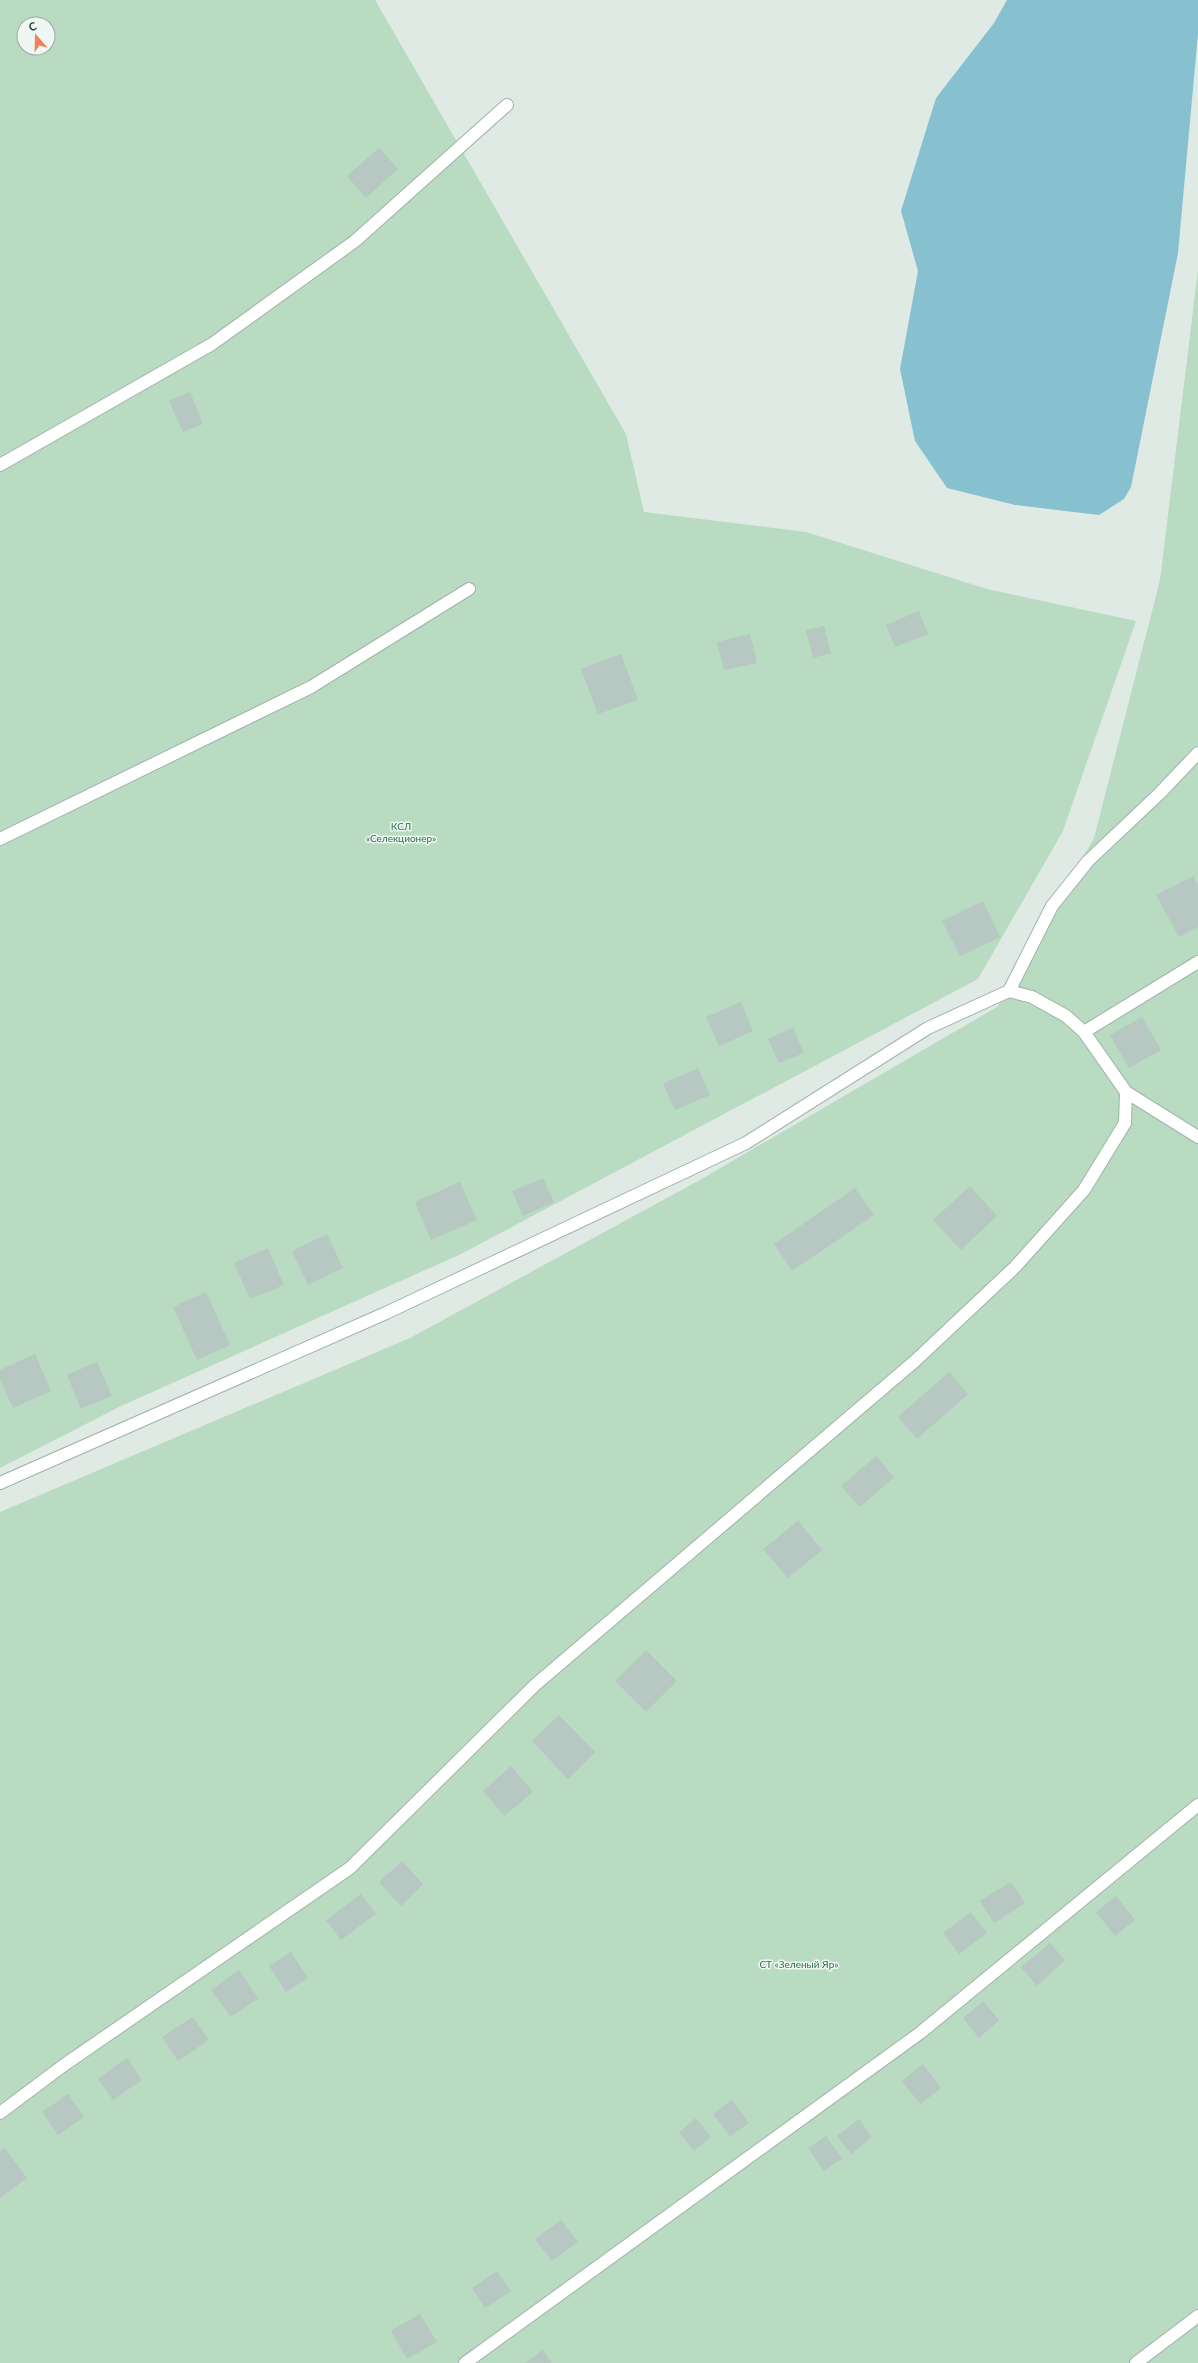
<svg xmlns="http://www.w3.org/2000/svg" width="1198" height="2363" viewBox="0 0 1198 2363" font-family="Lato,sans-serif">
  <rect width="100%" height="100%" fill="#dfeae5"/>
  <path fill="#b8dbc2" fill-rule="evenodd" d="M0,0H375L626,434L644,512L806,532L987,589L1136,621L1063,831L978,979L461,1254L121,1406L0,1468ZM24,24H48V48H24Z
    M1198,270V2363H0V1512L410,1338L698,1181L997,1007L1094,838L1160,580Z"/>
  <path fill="#87c1cf" d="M1007,0H1198V34L1178,253L1131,487L1124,499L1099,515L1015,505L947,488L915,441L900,369L918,271L901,211L936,98L994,23Z"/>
  <path fill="#b7c7c1" d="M379,148L398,169L366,198L347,176Z
    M190,392L203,424L183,432L169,401Z
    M919,611L928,634L895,647L886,625Z
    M824,626L831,653L813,658L806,630Z
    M750,634L757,663L724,670L717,642Z
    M621,654L638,700L598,714L581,669Z
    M1193,876L1198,886V927L1179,937L1156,895Z
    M983,901L1000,937L960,956L942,921Z
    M741,1002L753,1031L719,1046L706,1017Z
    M1142,1017L1161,1050L1129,1068L1110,1035Z
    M793,1028L804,1053L779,1063L768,1039Z
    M698,1068L710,1095L675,1110L663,1084Z
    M543,1178L554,1202L523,1216L512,1191Z
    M460,1182L477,1220L431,1240L415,1202Z
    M970,1186L997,1216L961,1250L933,1220Z
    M855,1188L874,1215L792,1271L774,1244Z
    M327,1234L343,1268L308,1285L292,1251Z
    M268,1248L284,1285L250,1299L234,1263Z
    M206,1292L230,1345L197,1360L173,1307Z
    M35,1354L51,1391L13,1408L0,1380V1370Z
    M97,1362L112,1396L81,1409L67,1375Z
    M949,1372L968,1394L917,1439L898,1417Z
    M876,1456L894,1477L860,1507L841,1486Z
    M798,1521L822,1550L788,1578L763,1549Z
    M646,1650L677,1681L646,1712L615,1681Z
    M559,1715L595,1752L568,1779L532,1741Z
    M511,1766L533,1792L504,1816L483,1791Z
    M402,1861L423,1884L401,1906L379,1882Z
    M1011,1882L1025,1903L994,1923L980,1901Z
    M361,1894L376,1914L341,1940L326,1920Z
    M1116,1896L1135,1920L1115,1936L1096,1912Z
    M971,1912L987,1933L959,1954L943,1933Z
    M1050,1943L1065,1960L1037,1986L1021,1967Z
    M291,1952L308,1978L286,1992L269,1966Z
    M239,1970L258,1998L231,2017L211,1990Z
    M983,2001L999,2020L979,2038L963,2018Z
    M193,2017L209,2040L178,2061L162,2037Z
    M127,2058L142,2080L113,2100L98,2079Z
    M923,2064L941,2088L920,2104L902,2081Z
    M68,2094L84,2117L58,2135L42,2112Z
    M732,2100L749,2123L730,2136L713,2114Z
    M696,2118L711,2137L694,2151L679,2132Z
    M859,2119L872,2137L851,2154L837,2136Z
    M826,2136L842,2158L824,2171L808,2148Z
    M5,2148L27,2178L0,2198V2152Z
    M561,2220L578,2242L552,2261L535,2239Z
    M497,2271L511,2291L485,2308L472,2288Z
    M420,2314L437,2342L407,2359L391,2331Z
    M543,2350L552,2363H525Z"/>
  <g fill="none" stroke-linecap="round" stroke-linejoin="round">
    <g stroke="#a2b1ac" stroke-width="14">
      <path id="street" d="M0,465L212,344L355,241L507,105
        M0,839L311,687L469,589
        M1009,991L1052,906L1088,861L1160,793L1198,753
        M1084,1032L1198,962
        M1126,1092L1198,1137
        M0,1483L386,1313L746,1143L928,1028L1009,991L1032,997L1066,1016L1084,1032L1126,1092L1125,1123L1084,1190L1015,1267L915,1361L535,1685L350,1868L64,2065L0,2113
        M465,2363L920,2033L1198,1805
        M1136,2363L1198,2316"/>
    </g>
    <use href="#street" stroke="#fff" stroke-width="12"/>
  </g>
  <g text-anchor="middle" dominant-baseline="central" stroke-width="3" stroke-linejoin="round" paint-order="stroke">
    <g font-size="10" fill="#2c6f48" stroke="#eff7f3">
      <text x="401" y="826">КСЛ<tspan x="401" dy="12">«Селекционер»</tspan></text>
      <text x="799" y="1964">СТ «Зеленый Яр»</text>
    </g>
  </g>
  <g transform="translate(36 36) rotate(340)"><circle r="19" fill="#eff7f3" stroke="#9caba6"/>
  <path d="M0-3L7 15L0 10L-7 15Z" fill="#ef8258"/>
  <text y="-6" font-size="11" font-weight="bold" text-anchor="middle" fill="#203933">С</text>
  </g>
</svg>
